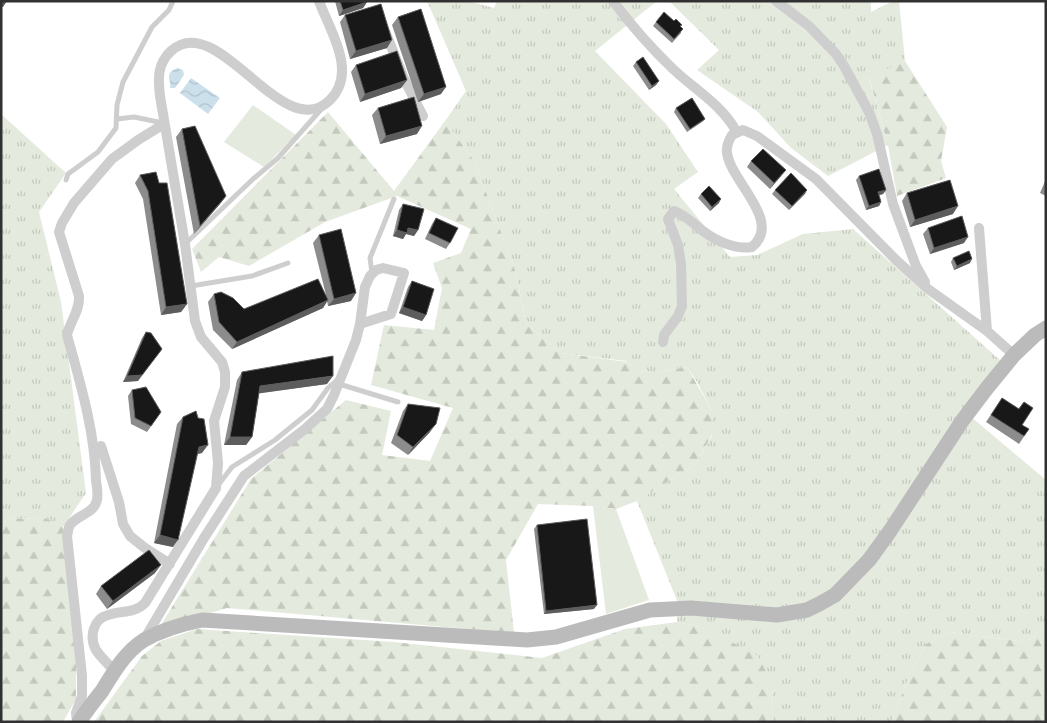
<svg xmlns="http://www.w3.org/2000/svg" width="1047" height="723" viewBox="0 0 1047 723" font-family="Lato,sans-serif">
  <defs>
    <pattern id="grass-tufts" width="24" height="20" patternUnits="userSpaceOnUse" patternTransform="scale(1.25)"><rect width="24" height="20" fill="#e4eadd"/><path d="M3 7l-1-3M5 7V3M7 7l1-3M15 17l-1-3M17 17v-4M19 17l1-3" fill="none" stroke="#c4c9be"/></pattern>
    <pattern id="forest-firs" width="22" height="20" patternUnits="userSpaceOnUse" patternTransform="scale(1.25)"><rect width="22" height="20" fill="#e4eadd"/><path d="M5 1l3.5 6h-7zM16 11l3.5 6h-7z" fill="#c4c9be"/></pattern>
    <pattern id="water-waves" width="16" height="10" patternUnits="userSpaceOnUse" patternTransform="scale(1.25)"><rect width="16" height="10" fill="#cce0ec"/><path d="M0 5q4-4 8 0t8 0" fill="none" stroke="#b0c1cb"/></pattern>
  </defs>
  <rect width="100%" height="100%" fill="#fff"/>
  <path fill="url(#grass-tufts)" d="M427,1H468L494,8L497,1H657L595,51L666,124L698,172L674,189L730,257L757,255L803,234L853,229L1001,361L963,410L1046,480V627L1026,642L950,632L926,644L910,674L891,722H774L772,719L773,686L705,628L677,622L678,603L637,501L696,464L712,435V411L697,382L687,367L657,372L637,371L626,361L561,353L526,324L516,273L475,162L445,121L466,91Z
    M669,1H871V12L893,1H899L905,61L869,78L888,145L828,176L791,148L758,112L697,70L719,50Z
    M1,114L66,173L39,212L61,302L86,493L63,527L45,518L1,519Z"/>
  <path fill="url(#forest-firs)" d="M905,61L947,127L941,161L946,178L897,196L888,145L869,77Z
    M328,112L394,191L445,121L475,162L516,273L526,324L561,353L627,362L637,371L657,372L687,367L712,411V434L696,464L637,501L616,509L593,506L538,504L506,560L514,633L227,608L159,628L251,479L346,400L391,411L382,455L430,461L453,408L371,385L384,325L434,330L442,288L433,263L461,253L471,229L397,196L325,222L249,266L219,257L201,272L192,249Z
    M45,518L63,527L76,660V699L63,722H1V519Z
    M677,622L705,628L758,656L773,686L772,719L774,722H94L142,656L161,641L197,629L394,642L542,658L625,629Z
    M1046,627V722H891L910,674L926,644L950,632L1026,642Z"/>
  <path fill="#e4eadd" d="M253,105L296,135L264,167L224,142Z
    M593,506L616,509L649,600L606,614Z"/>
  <path fill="url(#water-waves)" d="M177,68L183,70L184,75L175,88H170C172,80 163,74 177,68Z
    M191,78L220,98L208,114L180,93Z"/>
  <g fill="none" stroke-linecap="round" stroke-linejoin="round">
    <path stroke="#cecece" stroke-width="5" d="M117,119L134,117L163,123
      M66,180L68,174L98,152L116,128L117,105L123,82L152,27L169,10L173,1
      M186,243L253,179L278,158L325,105
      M372,273L370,258L394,199
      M191,286L252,276L288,263
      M339,384L398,402
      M219,484L232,467L275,440L312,410L328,388L337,380"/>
    <path stroke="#cecece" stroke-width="10" d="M613,1C631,25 651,48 673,69C694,89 722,105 736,131
      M776,1L809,26L836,54L844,66L869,112L877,134L893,204L916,266L925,282
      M385,31L405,81L423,116
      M979,228L987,331
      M663,342L664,335L678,316L682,306L681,264L678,245L668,219L674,211C686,215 693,224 703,231C716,241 736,250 752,247C783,221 731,182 727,153C726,147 729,140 732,135L743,130L757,136L816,179L897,261L928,289L987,331L1014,355
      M101,446L119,502L123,524L130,536L145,548L170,564
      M145,638L204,538L244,476L305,429L327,409L334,395L356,340L360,324L365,287L370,276L376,270L383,268L404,273L391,314L360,324
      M114,671C109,664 101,658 96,650C89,637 93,619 108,615C121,610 134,614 145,603L216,488L218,463L214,421L225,387V372L222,362L201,337L195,321L185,244L160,96C158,79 157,64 171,51C218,8 283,147 330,100C358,72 330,31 319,1
      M77,722L76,713L82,696V676L67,536C68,533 68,528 70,525C77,515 94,514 97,500C98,494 97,486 96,481C95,431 80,382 67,335C70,321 80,311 79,296L59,232L62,223L74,203L112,159L138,140L164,124"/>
    <path stroke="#bbb" stroke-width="15" d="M79,722C86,711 94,701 102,691C113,673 125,652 144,640C162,630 182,624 202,620L527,640L556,637L650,610L691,608L777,615L807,610L821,603L835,595L869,560L890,531L962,421L987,388L1014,355L1035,335L1046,328"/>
  </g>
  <path fill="#8c8c8c" d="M335,1H367V2L363,8L339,16Z
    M345,15L387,48L350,59L340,22Z
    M398,17L441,94L418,102L392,25Z
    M674,21L680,26L681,33L672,43L653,26L656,22Z
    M636,62L659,81L656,85L649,90L633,66Z
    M356,65L407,80L401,88L360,102L351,72Z
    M378,108L417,134L380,144L372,115Z
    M676,108L705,119L702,122L687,132L674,112Z
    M182,129L226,196L220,204L194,234L176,137Z
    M751,161L781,176L770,189L747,167Z
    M140,175L159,183L187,304L181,312L161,315L143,199L135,183Z
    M859,176L886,190L883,194L879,195L881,202L879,206L866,210L856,180Z
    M1046,179V196L1040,193Z
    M775,190H807L789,210L772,194Z
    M907,193L953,214L910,227L902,201Z
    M701,194L719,203L710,211L698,198Z
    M403,204L418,230L414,236L406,234L403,239L393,236L399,210Z
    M436,218L450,243L446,249L425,239L432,224Z
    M928,228L964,243L930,254L923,234Z
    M319,235L351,301L328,306L327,301L323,308L232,349L213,330L208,302L214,294L244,309L326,295L313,243Z
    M953,258L970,263L954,270L951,262Z
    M412,281L426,315L422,321L399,313L408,287Z
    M146,332L138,381L123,382L142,338Z
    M242,372L327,384L259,393L252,437L246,445H224L237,380Z
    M132,390L161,412L147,432L131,424L128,396Z
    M1002,398L1018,409L1024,402L1022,425L1029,429L1019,444L986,422Z
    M408,404L430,432L408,455L391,443L403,411Z
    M183,417L198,418L202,453L197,454L173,547L154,543L177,424Z
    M537,525L594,609L544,614L534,529Z
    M155,573L107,609L96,594L101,586Z"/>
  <path fill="#5d5d5d" d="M1,1H7L3,7H1Z
    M367,2L363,8L339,16L343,10Z
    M392,40L387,48L350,59L356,51Z
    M407,80L401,88L360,102L365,94Z
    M659,81L656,85L649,90L652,86Z
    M446,87L441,94L418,102L424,94Z
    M422,126L417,134L380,144L386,136Z
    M786,170L781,176L770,189L774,183Z
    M807,190L805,194L789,210L792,206Z
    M886,190L883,194L876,196L878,192Z
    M226,196L220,204L194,234L200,226Z
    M721,199L719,203L710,211L712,207Z
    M881,202L879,206L866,210L869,206Z
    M958,206L953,214L910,227L915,220Z
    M408,228L418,230L414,236L406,234L403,239L393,236L397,230Z
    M968,237L964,243L930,254L934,248Z
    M972,259L970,263L954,270L957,266Z
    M356,293L351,301L328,306L334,299Z
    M328,300L323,308L232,349L237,342Z
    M187,304L181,312L161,315L166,307Z
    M403,307L426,315L422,321L399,313Z
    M162,349L138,381L123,382L127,376Z
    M333,376L327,384L255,394L260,386Z
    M436,424L430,432L408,455L413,447Z
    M230,437H252L246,445H224Z
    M208,445L202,453L193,455L199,447Z
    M160,535L178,540L173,547L154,543Z
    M161,565L155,573L107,609L113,601Z
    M597,605L594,609L544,614L546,611Z"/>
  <path fill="#181818" stroke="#5d5d5d" d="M340,1H367V2L343,10Z
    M381,4L392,40L356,51L345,15Z
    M421,9L446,87L424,94L398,17Z
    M664,12L674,21L676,19L682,25L680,26L683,29L674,39L656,22Z
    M397,51L407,80L365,94L356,65Z
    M643,57L659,81L652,86L636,62Z
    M414,97L422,126L386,136L378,108Z
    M692,98L705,119L690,129L676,108Z
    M195,126L226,196L200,226L182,129Z
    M763,149L786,170L774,183L751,161Z
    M879,169L886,190L878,192L881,202L869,206L859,176Z
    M156,172L159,183H167L187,304L166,307L148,191L140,175Z
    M791,173L807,190L792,206L775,190Z
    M950,180L958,206L915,220L907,193Z
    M709,186L721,199L712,207L701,194Z
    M403,204L424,209L418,230L408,228L407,233L397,230Z
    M962,216L968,237L934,248L928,228Z
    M436,218L458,228L450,243L429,233Z
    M341,229L356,293L334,299L319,235Z
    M969,251L972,259L957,266L953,258Z
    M318,279L328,300L237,342L219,322L214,294L221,292L233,298L244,309Z
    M412,281L434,289L426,315L403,307Z
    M146,332L151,333L162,349L142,375L127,376Z
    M333,356V376L260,386L252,437H230L242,372Z
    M146,387L161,412L151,426L135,418L132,390Z
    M1002,398L1019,409L1024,402L1033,408L1022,425L1029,429L1024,436L991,415Z
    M408,404L440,408L436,424L413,447L397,435Z
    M196,411L198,418L204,419L208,445L199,447L178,540L160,535L183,417Z
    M587,519L597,605L546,611L537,525Z
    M149,550L161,565L113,601L101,586Z"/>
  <rect width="1047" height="723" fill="none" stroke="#313131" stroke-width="5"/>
</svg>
